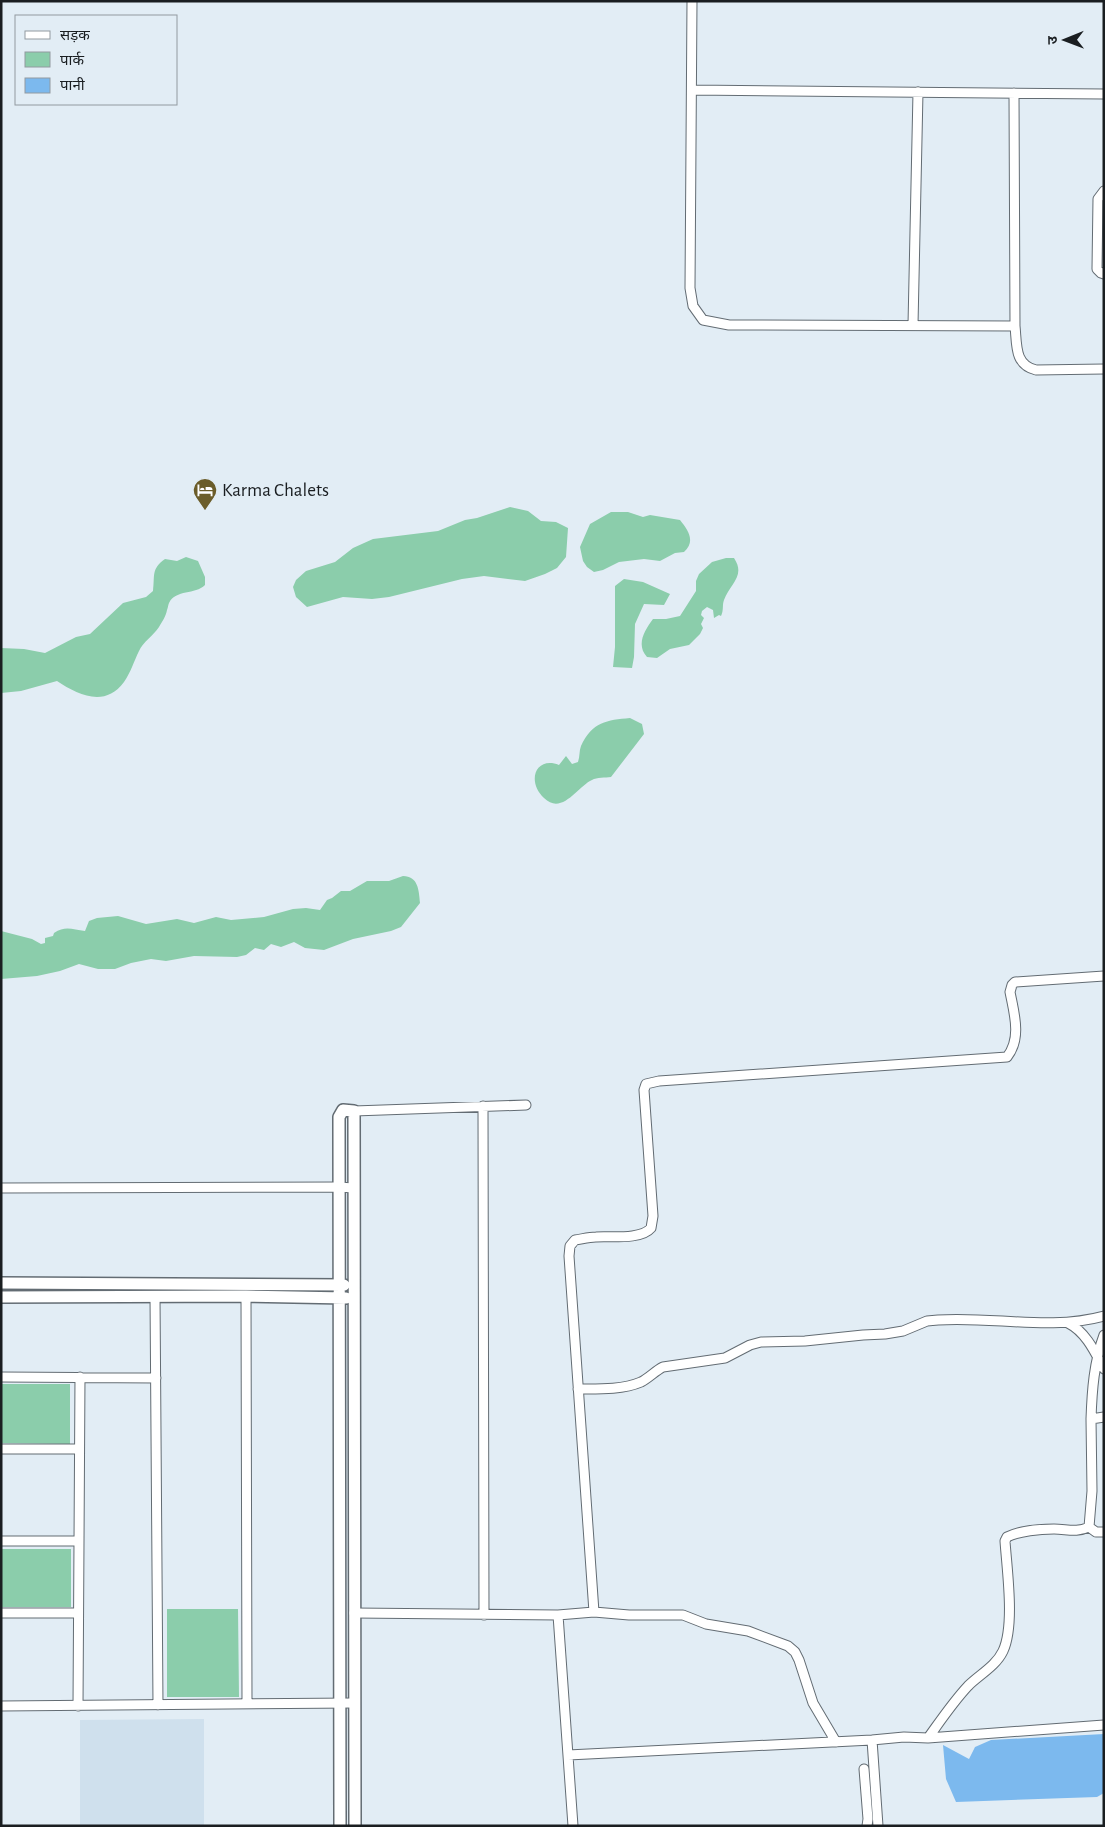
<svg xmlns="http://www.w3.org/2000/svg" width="1105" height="1827" viewBox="0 0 1105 1827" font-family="'Alegreya Sans','Noto Sans Devanagari',sans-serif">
  <rect width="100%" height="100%" fill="#e2edf5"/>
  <path fill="#cfe0ed" d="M204,1719V1826H80V1720Z"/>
  <path fill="#8bcdab" d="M510,507L528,511L541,521L556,522L568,528L566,557L557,568L545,574L525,581L484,576L462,579L389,597L372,599L343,597L307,607L296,597L293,587L296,580L306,571L335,562L353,548L373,539L438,531L465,520L477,518Z
    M611,512H628L643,517L650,515L680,520C688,530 696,541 684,552L675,553L660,561L644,559L619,562L603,570L594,572L587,567L583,561L580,547L590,524Z
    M186,557L198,561L205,577V585C195,595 176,589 169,603C168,605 168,608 167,610C166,616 162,622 159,627C153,636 143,642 139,651C134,661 131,672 124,682C105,708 78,695 57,681L21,691L1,693V648L24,649L45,653L76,637L90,634L123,603L146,597L153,591C155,575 151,569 165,559L177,561Z
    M726,558H734C746,576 730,584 724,600C722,605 724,610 721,616L719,615L714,618L713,610L707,607L702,611L701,615L704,618L701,624L703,628L700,634L689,645L670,649L657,658L647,657C636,645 644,631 653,619H666L680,616L696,591V581L699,574L712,562Z
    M624,579L643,582L670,594L664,605L644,604L635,624L634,657L632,668L613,667L615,647V586Z
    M630,718L642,724L644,734L611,777C605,778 597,777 592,780C578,786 562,816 544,798C526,781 536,756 559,765L566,756L572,764L578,762C580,756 579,751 581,746C592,722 607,720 630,718Z
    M403,876C418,876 419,890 420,903L401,927L391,931L353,939L324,950L305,948L294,942L281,947L271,944L264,950L255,948L246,955L237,957L194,956L166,961L151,959L131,963L115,969H98L79,964L60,971L37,976L1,979V931L32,939L41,944L45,943V938L53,936L54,933C66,925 73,930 85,931L89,921L97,918L118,916L146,924L177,919L194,923L216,917L231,920L264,917L293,909L306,908L320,910L327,900L332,898L341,891H350L367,881H389Z
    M1,1384H70V1444L1,1443Z
    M1,1549H71V1607H1Z
    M167,1609H238L239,1697H167Z"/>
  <path fill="#7cb9ee" d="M1104,1734V1793L1097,1797L956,1802L946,1779L943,1745L969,1759L975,1747L991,1740Z"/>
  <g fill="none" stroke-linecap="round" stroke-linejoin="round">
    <g stroke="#636c73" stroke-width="11">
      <path id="minor" d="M692,1L690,288L693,306L703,320L729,325L1015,326C1017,344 1014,365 1036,370L1104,369
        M692,90L1104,94
        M1014,93L1015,326
        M1104,191L1098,199L1097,269L1101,273L1104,274
        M913,325L918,92
        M483,1106L484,1615
        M354,1111L526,1105
        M1,1188L338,1187L354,1188
        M155,1296L158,1705
        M246,1296L247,1704
        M1068,1323C1086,1332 1095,1352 1104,1369
        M1,1377L156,1378
        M578,1389C598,1389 622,1390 641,1382C649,1378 655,1371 663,1367L725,1358L750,1345L761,1342L805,1341L863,1335L885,1334L903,1331L927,1321L938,1320C993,1316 1049,1331 1104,1316
        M1091,1419C1092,1390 1094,1362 1104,1335
        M1,1449H79
        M1089,1527L1092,1491L1091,1419L1104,1417
        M1,1541H79
        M594,1612L629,1615H683L706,1624L748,1631L788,1646L795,1652L799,1660L813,1703L836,1742
        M1,1613H78
        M354,1613L558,1615L594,1612L569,1256L570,1246L575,1240C582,1239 589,1237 596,1237C610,1236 641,1240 651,1228L653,1216L644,1090L646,1084L659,1081L1007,1057C1022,1038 1014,1013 1010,992L1012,985L1015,982L1104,976
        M558,1615L573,1826
        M1,1706L354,1703
        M78,1706L80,1377
        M928,1738C941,1720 953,1702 968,1686C979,1675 996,1666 1003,1651C1015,1625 1007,1571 1005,1541L1007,1537C1019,1531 1040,1529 1054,1529C1067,1529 1076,1533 1089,1527L1096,1532H1104
        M872,1740L878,1826
        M568,1755L872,1740L904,1737L928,1738L1104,1725
        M864,1769L868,1819L867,1826"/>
    </g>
    <g stroke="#636c73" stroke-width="14">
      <path id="tertiary" d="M1,1283L344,1285
        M1,1297L246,1296L346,1298
        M340,1826L339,1117L343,1110L354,1111L355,1826"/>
    </g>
    <use href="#minor" stroke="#fff" stroke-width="9"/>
    <use href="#tertiary" stroke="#fff" stroke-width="11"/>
  </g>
  <defs>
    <g id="hotel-pin" transform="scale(1.25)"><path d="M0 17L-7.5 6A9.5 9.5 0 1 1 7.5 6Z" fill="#6b5d2a" stroke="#e2edf5"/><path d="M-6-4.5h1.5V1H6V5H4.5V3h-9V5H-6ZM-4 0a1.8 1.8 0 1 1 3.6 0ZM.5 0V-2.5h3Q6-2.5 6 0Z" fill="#fff"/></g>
  </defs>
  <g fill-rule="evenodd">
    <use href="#hotel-pin" x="205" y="490"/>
  </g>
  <g text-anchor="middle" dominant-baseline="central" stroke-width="4" stroke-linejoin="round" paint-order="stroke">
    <g font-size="19" fill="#1a1e21" stroke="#e2edf5" text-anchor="start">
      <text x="222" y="490">Karma Chalets</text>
    </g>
  </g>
  <rect width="1105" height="1827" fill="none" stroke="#1a1e21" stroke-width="5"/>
  <rect x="15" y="15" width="162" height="90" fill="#e2edf5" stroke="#929aa0"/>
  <rect x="25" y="31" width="25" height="8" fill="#ffffff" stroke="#929aa0"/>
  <text x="60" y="40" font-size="15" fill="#1a1e21">सड़क</text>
  <rect x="25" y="52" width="25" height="15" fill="#8bcdab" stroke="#929aa0"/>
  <text x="60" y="65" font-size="15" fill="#1a1e21">पार्क</text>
  <rect x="25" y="78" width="25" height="15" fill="#7cb9ee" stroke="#929aa0"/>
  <text x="60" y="90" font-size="15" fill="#1a1e21">पानी</text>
  <g transform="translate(1065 40) rotate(269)" stroke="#e2edf5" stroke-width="4" paint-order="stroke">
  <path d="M0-4L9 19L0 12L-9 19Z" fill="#1a1e21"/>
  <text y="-8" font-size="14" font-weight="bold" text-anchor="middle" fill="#1a1e21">उ</text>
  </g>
</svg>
